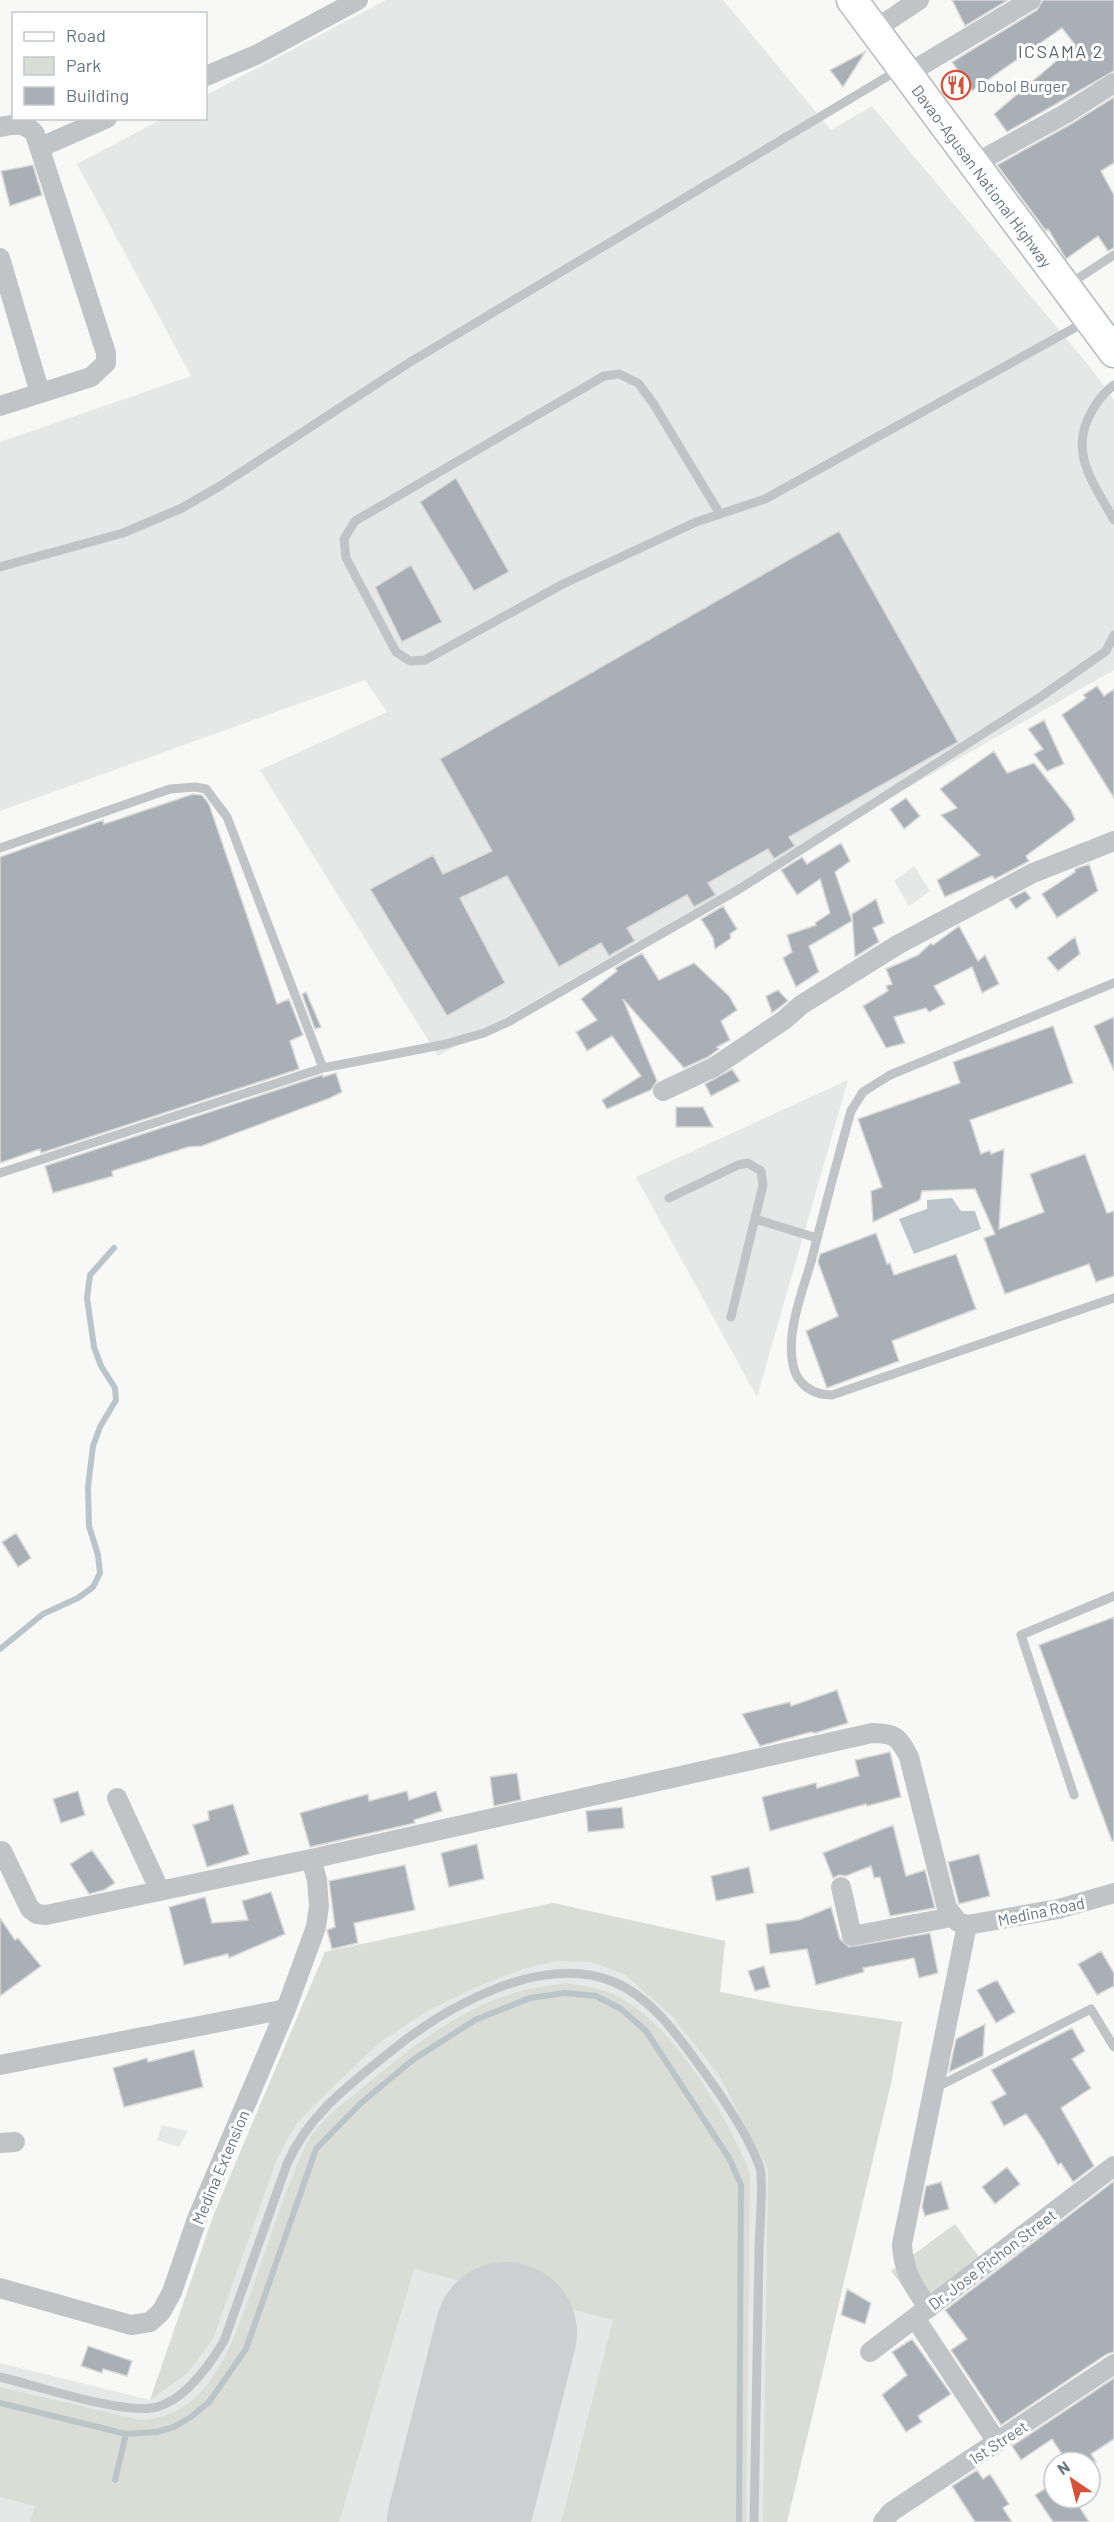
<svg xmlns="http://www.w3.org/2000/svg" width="1114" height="2522" viewBox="0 0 1114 2522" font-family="Barlow,sans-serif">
  <rect width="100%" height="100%" fill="#f8f8f6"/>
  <path fill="#e6e8e7" d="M386,0H723L831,130L872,106L1090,367L1114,400V670L438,1056L260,770L387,712L365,680L0,811V442L191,376L77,164L162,119L206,118V95Z
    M914,866L930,891L909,906L894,881Z
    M848,1080L757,1397L636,1177Z
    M553,1903L725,1941L720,1992L786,2005L902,2022L891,2083L787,2522H0V2363L150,2400L214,2214L325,1952Z
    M162,2125L188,2131L179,2147L157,2140Z"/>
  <path fill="#d9ddd5" d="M553,1903L725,1941L720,1992L786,2005L902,2022L891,2083L787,2522H763L768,2170L719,2075L671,2015L624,1974L591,1962L557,1961L523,1969L472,1989L427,2011L379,2043L337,2083L297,2123L278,2156L213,2339L188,2373L150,2400L214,2214L325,1952Z
    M566,1983C578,1986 591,1986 603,1990C669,2013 724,2111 750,2173L746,2522H561L613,2320L414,2269L339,2522H30L35,2506L0,2497V2387L140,2420C214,2418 236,2332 257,2275C272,2233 285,2191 303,2151C314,2125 340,2106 362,2088C410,2048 459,2008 521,1991C535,1987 551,1986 566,1983Z
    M955,2224L979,2257L916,2304L891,2271Z"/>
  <path fill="#bac5c9" d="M952,1198L961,1211H975L981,1229L914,1254L899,1219L927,1209V1200Z"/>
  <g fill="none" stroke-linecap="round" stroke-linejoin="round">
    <path stroke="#bac5c9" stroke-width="6" d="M0,1649L43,1614L78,1598L93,1587L100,1573L98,1555L89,1526L88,1487L93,1446L100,1427L116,1400L115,1388L101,1366L94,1347L87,1298L90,1275L114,1248
      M0,2403L126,2434L156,2432L174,2427L191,2417L209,2402L246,2349L316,2149L361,2103L414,2059L475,2020L530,1998L565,1993L596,1996L621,2009L646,2031L729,2158L741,2185L739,2522
      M115,2480L126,2434"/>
    <path stroke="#ccd0d1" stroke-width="142" d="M458,2522L506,2333"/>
  </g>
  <path fill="#a8b0b5" stroke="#dadad8" stroke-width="1.5" d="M952,0H1008L965,26Z
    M1043,0H1114V71L1007,132L994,114L1075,45L1062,28L972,91L952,62L1037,10Z
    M866,51L843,87L830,70Z
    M1114,97V163L1101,171L1114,195V248L1108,251L1098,236L1066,259L1048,229L1046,231L997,165L1071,124Z
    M33,165L42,195L10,206L1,171Z
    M456,478L509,572L474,591L420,502Z
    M839,531L958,742L789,837L795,846L774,859L768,849L708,883L716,895L694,907L687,895L627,928L635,941L609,956L601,943L559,967L507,876L460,898L505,983L447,1016L370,889L433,855L443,874L492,851L440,759Z
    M411,565L442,622L402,642L375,587Z
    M1097,686L1104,696L1114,689V798L1062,715L1086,698L1083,695Z
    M1044,720L1064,764L1047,771L1034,754L1043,749L1028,729Z
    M994,751L1007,773L1034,763L1071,810L1075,820L1026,856L1029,861L995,879L992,876L945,897L937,880L980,855L941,815L957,808L940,789Z
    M193,794L202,795L209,804L277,1004L289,999L303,1035L290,1041L299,1069L41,1153L40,1149L0,1163V857L103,820L104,824Z
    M906,798L920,816L904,829L890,809Z
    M841,843L850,861L835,872L852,921L809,946L819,972L796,987L783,958L792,952L787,935L816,925L815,923L830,913L820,879L797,895L781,870L802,857L807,864Z
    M1089,864L1098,891L1057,918L1042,894L1075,872V869Z
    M1025,891L1031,898L1016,909L1009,899Z
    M876,899L884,923L873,928L879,942L855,957L852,914Z
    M723,906L737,929L730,934L731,938L715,949L713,938L701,919Z
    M959,926L978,961L985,955L999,984L982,993L972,967L934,986L945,1004L929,1012L926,1008L894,1017L905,1043L886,1048L863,1006L888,991L886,986L892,984L886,969L918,955L931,943L933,945Z
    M1075,937L1080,954L1058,971L1047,958Z
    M642,953L659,980L694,963L729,996L737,1010L721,1021L730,1040L717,1047L719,1049L708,1057L684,1068L623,999L657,1081L651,1090L607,1109L602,1100L641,1076L612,1036L587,1051L576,1032L597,1020L581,999L617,971L615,968Z
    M778,990L788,1001L772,1013L766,996Z
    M306,992L321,1027L315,1029L302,994Z
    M1114,1017V1071L1094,1026Z
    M1053,1026L1073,1083L970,1120L981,1154L990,1150L991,1154L1004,1149L999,1229L1044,1212L1030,1174L1085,1154L1107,1213L1114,1211V1276L1096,1282L1089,1264L1005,1294L984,1238L995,1234L975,1189L922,1191L920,1200L873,1222L871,1191L882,1187L858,1119L960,1083L953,1062Z
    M732,1069L740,1081L711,1096L705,1084Z
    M336,1073L342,1092L330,1098L202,1146L188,1147L112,1171L113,1176L53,1193L45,1166L322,1075L323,1077Z
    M676,1107H703L713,1127H676Z
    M876,1233L887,1264L890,1263L894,1275L956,1254L976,1309L892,1341L899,1361L827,1388L806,1331L838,1316L818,1262L820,1254Z
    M16,1533L31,1558L18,1567L2,1542Z
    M1114,1617V1841H1112L1039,1645Z
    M837,1690L848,1723L815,1733L811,1732L760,1746L742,1714L790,1702L791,1706Z
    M890,1752L901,1797L867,1806L866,1804L770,1831L762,1797L816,1783L817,1788L859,1776L855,1760Z
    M517,1773L521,1800L494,1806L490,1777Z
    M78,1791L85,1815L61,1823L53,1799Z
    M407,1791L409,1800L436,1791L442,1811L414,1820L415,1823L310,1847L300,1813L368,1794L369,1801Z
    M233,1804L249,1854L207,1867L193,1825L209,1820L208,1811Z
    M622,1807L624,1828L588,1832L586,1811Z
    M893,1825L906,1876L925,1870L935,1908L890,1916L880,1877L874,1878L871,1866L846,1876L839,1875L833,1878L823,1853Z
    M477,1844L484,1879L449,1887L441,1853Z
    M92,1850L115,1883L104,1890L89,1894L70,1864Z
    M979,1854L990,1896L959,1904L948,1862Z
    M405,1865L415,1910L354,1923L358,1943L332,1949L327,1930L335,1927L329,1881Z
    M749,1867L754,1893L716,1901L711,1876Z
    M271,1892L285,1934L229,1958L228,1954L184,1965L169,1907L205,1897L212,1923L248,1920L242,1901Z
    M831,1907L840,1939L849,1947L930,1933L938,1973L919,1978L914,1958L863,1968L864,1972L816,1985L807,1949L770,1954L766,1924L799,1920Z
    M0,1918L15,1940L18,1938L41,1966L0,1996Z
    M1101,1951L1114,1973V1986L1097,1995L1078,1964Z
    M764,1966L770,1987L755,1991L748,1971Z
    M997,1980L1015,2012L996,2023L977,1990Z
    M985,2024L983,2056L949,2072L956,2039Z
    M1072,2028L1085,2051L1072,2059L1091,2088L1061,2108L1094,2166L1073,2182L1061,2163L1058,2165L1043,2139L1026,2114L1004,2126L991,2102L1006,2094L991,2070Z
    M194,2050L203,2087L124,2107L113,2068L147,2058L148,2062Z
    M1007,2167L1020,2184L995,2204L982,2187Z
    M1114,2181V2352L1107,2354L1001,2425L951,2350L967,2339L945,2310Z
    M941,2182L949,2209L925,2216L922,2207L926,2186Z
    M847,2289L871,2303L865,2324L841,2315Z
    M912,2339L951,2394L918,2416L922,2422L906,2432L882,2395L907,2375L892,2352Z
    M88,2346L132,2361L127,2376L103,2369L102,2373L81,2366Z
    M1114,2378V2439L1091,2454L1096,2462H1067L1052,2439L1021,2460L1012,2446Z
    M977,2470L983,2479L990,2474L1009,2504L1003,2508L1012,2522H975L952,2486Z
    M1054,2483V2498H1074L1089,2522H1053L1035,2495Z"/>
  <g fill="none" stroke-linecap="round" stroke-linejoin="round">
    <g stroke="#b4b9bc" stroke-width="33">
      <g id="primary">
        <path id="s1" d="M852,0L1114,352"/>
      </g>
    </g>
    <path stroke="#c0c4c7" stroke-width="9" d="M1068,285L1114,255
      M1114,385C1104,392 1099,399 1093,409C1067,451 1093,482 1114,520
      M720,514L653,403L638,383L619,374L604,376L355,521L344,539L346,558L396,652L410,661L425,660L563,584L696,522L765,499L1085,322
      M0,567L123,533L182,508L220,486L407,364L900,69
      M0,848L170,789L195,787L206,789L227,817L323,1068
      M1114,983L890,1075L863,1092L851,1111C837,1161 824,1211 811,1262C802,1293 786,1332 793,1365C797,1385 813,1395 832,1395L1114,1298
      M0,1173L323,1068L446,1044L484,1033L508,1022L741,888L1039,698L1106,651L1114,635
      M669,1198L738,1165L748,1163L761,1171L763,1185L731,1317
      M755,1219L817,1238
      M1074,1795L1021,1635L1114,1596
      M935,2088L1091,2009L1114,2047
      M0,2377C34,2385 127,2416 157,2407C186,2399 209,2366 224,2341L287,2164C308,2115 349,2085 390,2052C445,2007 541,1952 614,1982C650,1997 677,2034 699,2065C719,2092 749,2136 760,2168C764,2181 759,2235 759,2252C757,2342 756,2432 754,2522"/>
    <path stroke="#c0c4c7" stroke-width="20" d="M874,30L919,0
      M907,74L1031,0
      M206,76L256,55L358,0
      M0,127C13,124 26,122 35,134L106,353V363L91,377L0,406
      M41,147L107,118
      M974,164L1065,114L1114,83
      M0,258L40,393
      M663,1091L714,1067L784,1020L801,1005L899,944L1033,873L1114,841
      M117,1798L160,1891
      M2,1851L30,1909L37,1914L46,1915L311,1859L872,1733C895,1733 899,1737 909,1757L947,1908L958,1922L967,1925L1058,1909L1114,1893
      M841,1887L852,1936L952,1917
      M0,2065L286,2009
      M0,2143L15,2142
      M0,2288L131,2325L150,2322L161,2312L172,2292L197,2219L286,2009L316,1927L319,1906L317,1880L311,1859
      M929,2308C913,2287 903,2270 902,2244L967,1925
      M915,2318L997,2442
      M870,2352L1114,2166
      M883,2522L891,2512L1114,2364"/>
    <use href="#primary" stroke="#fff" stroke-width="30"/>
  </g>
  <defs>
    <g id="restaurant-ring" transform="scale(1.5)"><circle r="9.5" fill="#fff" stroke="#d65138" stroke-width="1.5"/><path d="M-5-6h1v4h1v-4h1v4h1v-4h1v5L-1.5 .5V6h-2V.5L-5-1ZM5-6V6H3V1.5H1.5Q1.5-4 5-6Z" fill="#d65138"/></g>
  </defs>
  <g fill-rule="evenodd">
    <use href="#restaurant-ring" x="956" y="85"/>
  </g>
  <g text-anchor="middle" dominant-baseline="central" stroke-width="6" stroke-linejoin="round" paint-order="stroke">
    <g font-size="16" fill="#66767f" stroke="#fff" text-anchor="start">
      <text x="977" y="85">Dobol Burger</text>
    </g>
    <g font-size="16" fill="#66767f" stroke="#fff">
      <text stroke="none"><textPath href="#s1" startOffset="219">Davao-Agusan National Highway</textPath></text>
      <text transform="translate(1041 1911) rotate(-12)">Medina Road</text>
      <text transform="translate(220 2167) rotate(-67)">Medina Extension</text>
      <text transform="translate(992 2259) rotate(-37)">Dr. Jose Pichon Street</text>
      <text transform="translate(998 2442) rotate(-33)">1st Street</text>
    </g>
    <g font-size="18" letter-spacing="1.5" fill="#57636a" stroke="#fff">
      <text x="1061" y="51">ICSAMA 2</text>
    </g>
  </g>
  <rect x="12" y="12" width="195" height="108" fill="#ffffff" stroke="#c2c8cc" stroke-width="1.5"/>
  <rect x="24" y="32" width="30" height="9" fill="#ffffff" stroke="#c2c8cc" stroke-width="1.5"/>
  <text x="66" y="42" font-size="18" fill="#66767f">Road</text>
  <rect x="24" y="57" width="30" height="18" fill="#d9ddd5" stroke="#c2c8cc" stroke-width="1.5"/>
  <text x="66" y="72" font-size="18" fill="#66767f">Park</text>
  <rect x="24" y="87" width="30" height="18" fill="#a8b0b5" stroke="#c2c8cc" stroke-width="1.5"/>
  <text x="66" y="102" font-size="18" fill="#66767f">Building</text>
  <g transform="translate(1072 2480) rotate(325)"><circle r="28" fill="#ffffff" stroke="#c2c8cc" stroke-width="1.5"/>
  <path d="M0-4.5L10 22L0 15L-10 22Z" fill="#d65138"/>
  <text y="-9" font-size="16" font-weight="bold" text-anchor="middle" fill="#66767f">N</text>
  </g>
</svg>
